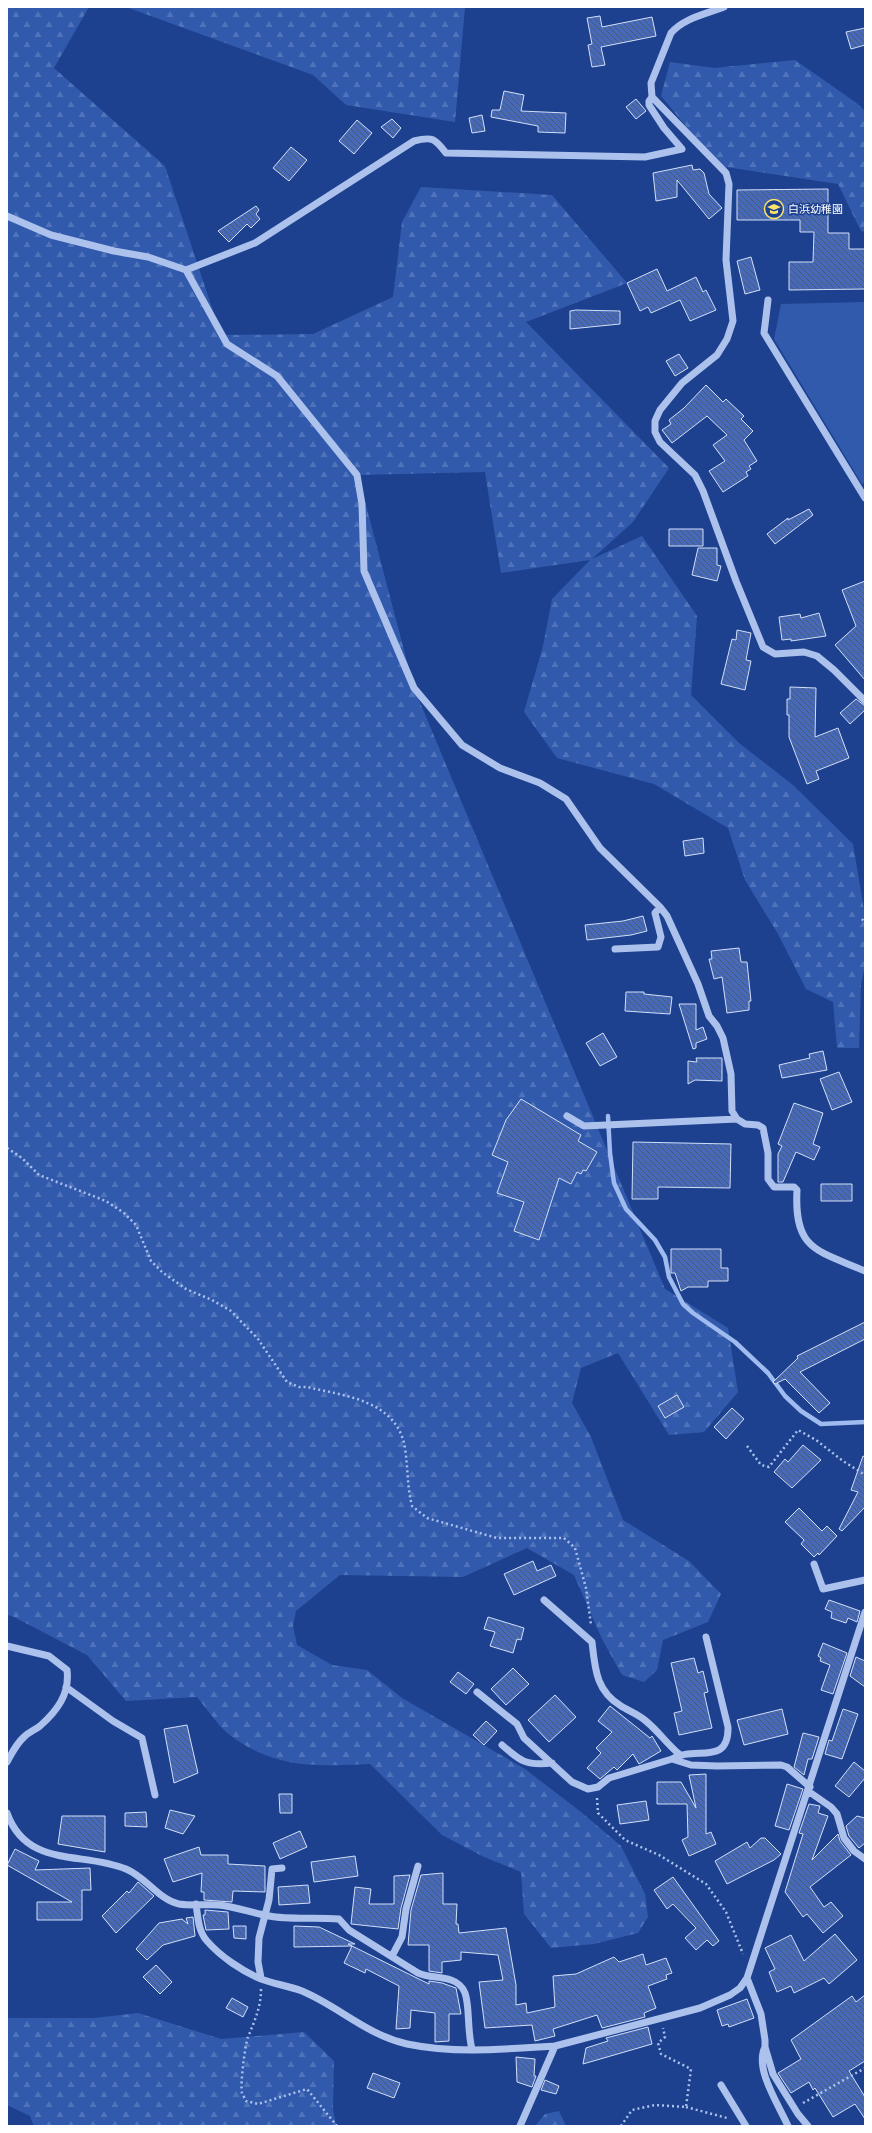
<svg xmlns="http://www.w3.org/2000/svg" width="872" height="2133" viewBox="0 0 872 2133" font-family="Montserrat,'Noto Sans JP',sans-serif">
  <defs>
    <pattern id="forest-firs" width="22" height="20" patternUnits="userSpaceOnUse"><rect width="22" height="20" fill="#315aad"/><path d="M5 1l3.5 6h-7zM16 11l3.5 6h-7z" fill="#5073b9"/></pattern>
    <pattern id="building-back-hatch" width="6" height="6" patternUnits="userSpaceOnUse"><rect width="6" height="6" fill="#466ab7"/><path d="M-1 5l2 2M0 0l6 6M5-1l2 2" fill="none" stroke="#4a5877"/></pattern>
  </defs>
  <rect width="100%" height="100%" fill="#1d418f"/>
  <path fill="url(#forest-firs)" d="M7,7H89L54,68L165,166L221,335L313,334L393,297L402,222L421,187L552,195L627,283L526,322L669,468L633,522L592,559L642,536L697,616L691,695L739,743L793,785L853,844L865,916V966L861,984L859,1048H837L833,1002L806,989L778,934L745,880L728,828L654,784L557,758L524,712L543,646L552,599L590,560L501,573L485,472L358,475L414,688L665,1289L728,1328L738,1392L704,1432L669,1435L618,1353L581,1368L572,1403L591,1437L623,1520L689,1561L721,1594L708,1622L663,1640L657,1670L644,1682L622,1675L602,1639L574,1575L527,1548L463,1577L340,1575L296,1611L293,1626L297,1645L332,1665L367,1670L402,1698L525,1769L581,1812L621,1846L645,1894L648,1917L638,1933L594,1944L551,1948L524,1914L521,1872L484,1857L442,1835L370,1764C316,1766 278,1770 231,1736C218,1726 207,1709 197,1697L126,1701L87,1655L12,1616L7,1615Z
    M126,7H465L455,122L346,105L313,75Z
    M795,60L858,104L865,111V232L861,231L838,184L719,166L661,96L670,62L714,68Z
    M138,2013L221,2039L304,2032L334,2061L333,2109L336,2126H34L30,2116L7,2105V2018H95Z
    M559,2111L566,2126H535L545,2114Z"/>
  <path fill="#315aad" d="M865,302V482L862,484L774,339L781,304Z"/>
  <g fill="none" stroke-linecap="round" stroke-linejoin="round">
    <path stroke="#9fbbef" stroke-width="4.5" d="M608,1116L610,1153L614,1183L626,1209L655,1240L665,1257L669,1277L683,1304L693,1313L735,1342L768,1373L785,1396L801,1411L821,1424L865,1422"/>
  </g>
  <path fill="url(#building-back-hatch)" stroke="#d2dff9" d="M600,16L602,27L652,17L656,36L601,47L605,65L592,67L588,45L592,44L587,18Z
    M865,28V45L851,49L846,32Z
    M504,91L524,95L521,111L566,113L565,133L538,132V126L491,117L492,110H500Z
    M636,99L646,111L636,119L626,107Z
    M482,115L485,131L472,133L469,118Z
    M392,119L401,128L393,138L381,127Z
    M357,120L372,133L354,154L339,141Z
    M291,147L307,160L289,181L273,168Z
    M692,165L693,170L700,169L704,173L709,194L722,208L709,219L677,180V197L656,201L653,173Z
    M828,189V233H849V249H865V289L789,290V262H813L814,232H800V220H737V190Z
    M256,206L259,210L256,214L260,219L251,228L247,224L229,242L218,231Z
    M751,257L760,290L745,294L737,261Z
    M657,269L667,291L696,277L703,292L706,290L716,310L690,321L680,300L651,313L648,307L640,311L627,283Z
    M576,310L620,311V324L570,329V311Z
    M679,354L688,368L675,376L666,361Z
    M706,385L723,402L726,399L744,416L741,419L753,431L744,440L757,461L749,466L751,469L746,472L748,476L723,492L709,471L725,461L713,445L727,435L707,416L672,443L662,430L671,424L669,420L684,408Z
    M809,509L813,515L775,544L767,534L788,518V520Z
    M669,529H703V546H669Z
    M698,548H717V565L721,566L717,581L692,575Z
    M865,581V680L835,645L856,626L842,590Z
    M819,613L826,636L791,641V639L782,640L779,617L800,614L801,618Z
    M737,630L751,633L746,660L751,661L745,690L721,684L732,639L736,640Z
    M790,687L816,688L815,737L838,728L849,758L816,771L819,779L807,784L789,737V715H787V699H790Z
    M856,699L865,706V710L850,724L840,713Z
    M703,838L704,853L685,856L683,841Z
    M643,916L647,931L631,935L587,940L585,925L623,921Z
    M739,948L741,962H747L751,1001H749V1010L727,1013L722,977L714,979L709,959H712L711,951Z
    M626,992H644V994L672,997L670,1014L625,1011Z
    M679,1004H696V1030L703,1027L707,1039L696,1043V1048L693,1049Z
    M603,1033L617,1057L600,1066L586,1043Z
    M823,1051L827,1070L782,1078L779,1065L810,1058L809,1054Z
    M696,1058H722V1081L695,1080L688,1084V1061L697,1062Z
    M839,1072L852,1102L832,1110L820,1079Z
    M521,1099L581,1135L578,1141L597,1152L586,1171L583,1170L581,1174L577,1172L571,1184L559,1178L539,1240L514,1231L524,1202L497,1193L508,1162L492,1155L506,1120Z
    M794,1103L823,1113L813,1144L820,1147L814,1160L796,1152L783,1182H778V1154L782,1146L778,1144Z
    M633,1142L731,1144L730,1188L658,1187V1199H632Z
    M821,1184H852V1201H821Z
    M671,1249H721V1268H728V1281H708V1287H688L681,1291L675,1273H671Z
    M865,1322V1339L800,1372L830,1403L819,1413L785,1379L775,1384L773,1382L798,1358L797,1356Z
    M677,1395L684,1407L665,1418L658,1406Z
    M732,1408L744,1419L726,1439L714,1427Z
    M803,1445L821,1460L792,1488L774,1472L785,1459L788,1462Z
    M863,1456L865,1457V1507L842,1531L839,1529L858,1492L851,1490Z
    M799,1508L822,1531L827,1526L837,1536L819,1555L818,1553L814,1557L801,1544L804,1540L785,1522Z
    M533,1561L537,1571L551,1565L556,1576L514,1595L504,1574Z
    M829,1600L860,1611L857,1622L848,1618L846,1623L831,1618L832,1612L825,1609Z
    M488,1617L524,1628L521,1640L517,1639L513,1653L490,1646L495,1632L484,1629Z
    M823,1643L847,1653L833,1694L821,1690L830,1665L820,1661L821,1658L818,1656Z
    M856,1657L865,1661V1687L850,1676Z
    M694,1658L698,1673L703,1671L708,1692L704,1693L712,1728L679,1735L674,1713L682,1711L671,1663Z
    M513,1668L529,1684L506,1705L491,1689Z
    M458,1672L474,1684L466,1694L450,1682Z
    M555,1695L576,1717L549,1742L528,1720Z
    M610,1706L650,1738L652,1736L661,1751L639,1764L633,1754L617,1770L614,1767L600,1779L587,1768L601,1753L596,1748L612,1732L598,1721Z
    M782,1709L788,1734L744,1745L737,1720Z
    M843,1709L858,1714L842,1759L825,1754L829,1740L832,1741Z
    M486,1721L497,1731L484,1745L473,1735Z
    M187,1725L198,1773L174,1783L164,1729Z
    M803,1733L819,1737L812,1759H808L804,1775L794,1767Z
    M854,1762L865,1771V1778L849,1797L835,1786Z
    M706,1774V1834L711,1832L716,1844L689,1856L682,1840L688,1837L687,1804H657V1782H681L696,1808L689,1775Z
    M787,1784L803,1789L789,1830L775,1826Z
    M279,1794H292V1813H280Z
    M646,1801L649,1820L620,1824L617,1805Z
    M809,1804L820,1806L818,1813L828,1816L812,1860L838,1834L840,1841L851,1855L810,1887L824,1907L831,1902L843,1916L823,1933L807,1914L803,1917L785,1892L803,1834L799,1833Z
    M170,1810L195,1816L183,1834L165,1828Z
    M146,1812L147,1827L125,1826V1813Z
    M62,1816H105V1852L58,1844Z
    M857,1816L865,1818V1843L859,1848L849,1836L846,1826Z
    M300,1831L307,1847L280,1859L273,1843Z
    M761,1838H765L781,1854L774,1860L727,1884L715,1861L747,1842L750,1848Z
    M199,1847L201,1855H228V1864L265,1866V1892L233,1891L232,1902L204,1900V1892H201L202,1873L173,1882L164,1859Z
    M15,1849L39,1861L35,1870L90,1868L91,1890H82V1920H37V1902H72L7,1865Z
    M355,1856L358,1876L314,1882L311,1862Z
    M443,1873V1904H457L456,1924H458L459,1933L506,1928L516,1985V2005L526,2003L527,2013L555,2007L553,1976L576,1974L614,1957L619,1962L643,1954L646,1965L666,1958L672,1973L666,1975L667,1979L648,1986L656,2008L644,2013L645,2017L602,2028L597,2015L553,2029L555,2036L535,2041L532,2025L485,2028L479,1982L503,1980L498,1955L461,1952V1960L442,1962V1973L429,1971V1945H408L411,1910L421,1875Z
    M410,1875L401,1908L398,1929L351,1924L355,1887L371,1889L369,1904H394V1876Z
    M673,1877L719,1941L713,1946L707,1940L696,1950L685,1938L696,1928L673,1904L667,1909L654,1890Z
    M138,1882L154,1896L116,1933L102,1916L127,1891L129,1893Z
    M308,1885L310,1903L279,1905L278,1887Z
    M205,1910L228,1912L229,1929L206,1930L203,1915H205Z
    M193,1917L195,1936L163,1945L147,1960L136,1949L159,1923L182,1919L188,1924L186,1918Z
    M233,1926H246V1939L234,1938Z
    M294,1926L319,1927L355,1944H348L429,1984V1981L442,1983L456,1988L461,2014H449V2041L435,2042V2013L411,2010L410,2028L396,2029L399,1986L366,1969L365,1973L344,1963L352,1946L294,1947Z
    M835,1934L857,1960L829,1984L824,1978L794,1993L791,1986L777,1992L769,1972L775,1969L765,1948L791,1935L804,1961Z
    M156,1965L172,1982L160,1994L143,1977Z
    M865,1995V2061L849,2071L865,2097V2119L855,2104L833,2117L815,2088L813,2090L809,2082L791,2093L778,2073L801,2059L791,2040L852,1996L856,2002Z
    M232,1998L248,2007L243,2017L226,2008Z
    M747,1999L754,2018L729,2027L728,2024L722,2026L717,2010Z
    M648,2027L652,2044L583,2064L586,2048L608,2041L606,2038Z
    M516,2057L535,2059L534,2076H536L532,2087L517,2082Z
    M373,2073L400,2083L394,2098L367,2088Z
    M545,2080L559,2086L556,2094L541,2090Z"/>
  <g fill="none" stroke-linecap="round" stroke-linejoin="round">
    <path stroke="#acc2ed" stroke-width="2.5" stroke-dasharray="2 3" stroke-linecap="butt" d="M862,919L865,923
      M7,1148L22,1158L39,1175L106,1201L124,1213L136,1225L151,1261L162,1272L186,1289L212,1300L231,1311L258,1339L287,1382L299,1387H307C345,1396 397,1400 405,1448C408,1468 407,1486 412,1506L427,1518L497,1538H564L575,1548L586,1588L591,1625
      M747,1446L761,1465L769,1467L798,1430L816,1440L843,1461L865,1475
      M597,1798L598,1813L625,1840L659,1855L706,1884L726,1912L743,1954
      M261,1989C261,2007 255,2020 248,2037C245,2045 240,2084 242,2093C243,2095 245,2099 246,2101L258,2104L307,2089L337,2126
      M803,2103L865,2068
      M686,2107L727,2118
      M621,2126L632,2110L655,2105L686,2107L691,2069L661,2054L658,2043L665,2037L663,2028"/>
    <path stroke="#acc2ed" stroke-width="7" d="M724,7C706,14 684,18 671,33L651,83L652,97L726,173L729,184L726,260L733,321L727,339L717,355L682,383L660,410L655,421V432L660,442L695,475L703,491L736,581L763,647L775,654L804,652L817,656L834,670L865,701
      M7,216L51,235L114,251L148,257L186,270L255,243L414,141C433,136 435,139 446,153L645,157L682,149L664,128L649,105V101L652,97
      M186,270L227,344L277,376L357,475L362,504L364,571L414,688L462,745L500,768L540,783L566,799L600,848L660,907L667,916L698,984L709,1016L717,1026L723,1038L731,1074L732,1111L737,1119L745,1124L758,1125L763,1128L768,1153V1179L774,1187H794L797,1190C794,1250 816,1250 865,1271
      M768,300L764,333L865,498
      M615,949L658,947L661,937L655,913L660,907
      M567,1116L584,1126L737,1119
      M814,1564L823,1589L865,1580
      M544,1600L592,1642C595,1669 596,1691 621,1706C629,1711 640,1715 647,1722C659,1732 667,1744 679,1754
      M7,1646L49,1656L67,1670C70,1694 57,1711 40,1726C35,1730 29,1732 24,1737C16,1744 12,1753 7,1762
      M66,1687L113,1721L142,1738L155,1795
      M477,1692L517,1724L524,1738L572,1782L588,1789L598,1787L609,1778L672,1759C694,1745 729,1767 728,1727L706,1637
      M502,1745C520,1761 526,1766 552,1763
      M672,1759L691,1765L717,1766L781,1765L787,1767L810,1787
      M808,1791L831,1807L837,1814L844,1838L854,1851L865,1859
      M7,1813C27,1869 83,1851 126,1869C146,1877 159,1900 179,1904C192,1906 206,1904 219,1905C236,1907 252,1913 269,1916C289,1920 317,1917 339,1919L349,1930L418,1973C429,1978 440,1976 451,1980C457,1982 463,1987 465,1993C470,2007 467,2031 472,2049
      M196,1904C198,1917 198,1931 207,1941C221,1957 242,1971 261,1979C274,1984 289,1986 302,1991C338,2006 367,2035 407,2044C455,2054 506,2049 555,2046
      M392,1956L402,1937L406,1909L418,1866
      M261,1978L258,1962L259,1938L269,1900L272,1869L282,1868
      M747,1978L761,2014L765,2040V2047L773,2074L798,2114L808,2126
      M765,2047C754,2069 779,2105 788,2126
      M721,2085L746,2126
      M520,2126L555,2046L700,2008L730,1995L740,1988L747,1978L865,1612"/>
  </g>
  <defs>
    <g id="school-ring" transform="scale(1)"><circle r="9.5" fill="#1d418f" stroke="#fce46b" stroke-width="1.5"/><path d="M0-5L7-2L0 1L-7-2ZM-4 1L0 2.5L4 1V4Q0 6-4 4Z" fill="#fce46b"/></g>
  </defs>
  <g fill-rule="evenodd">
    <use href="#school-ring" x="774" y="209"/>
  </g>
  <g text-anchor="middle" dominant-baseline="central" stroke-width="3" stroke-linejoin="round" paint-order="stroke">
    <g font-size="11" fill="#fff" stroke="#1d418f" text-anchor="start">
      <text x="788" y="209">白浜幼稚園</text>
    </g>
  </g>
  <rect width="872" height="2133" fill="none" stroke="#ffffff" stroke-width="16"/>
</svg>
